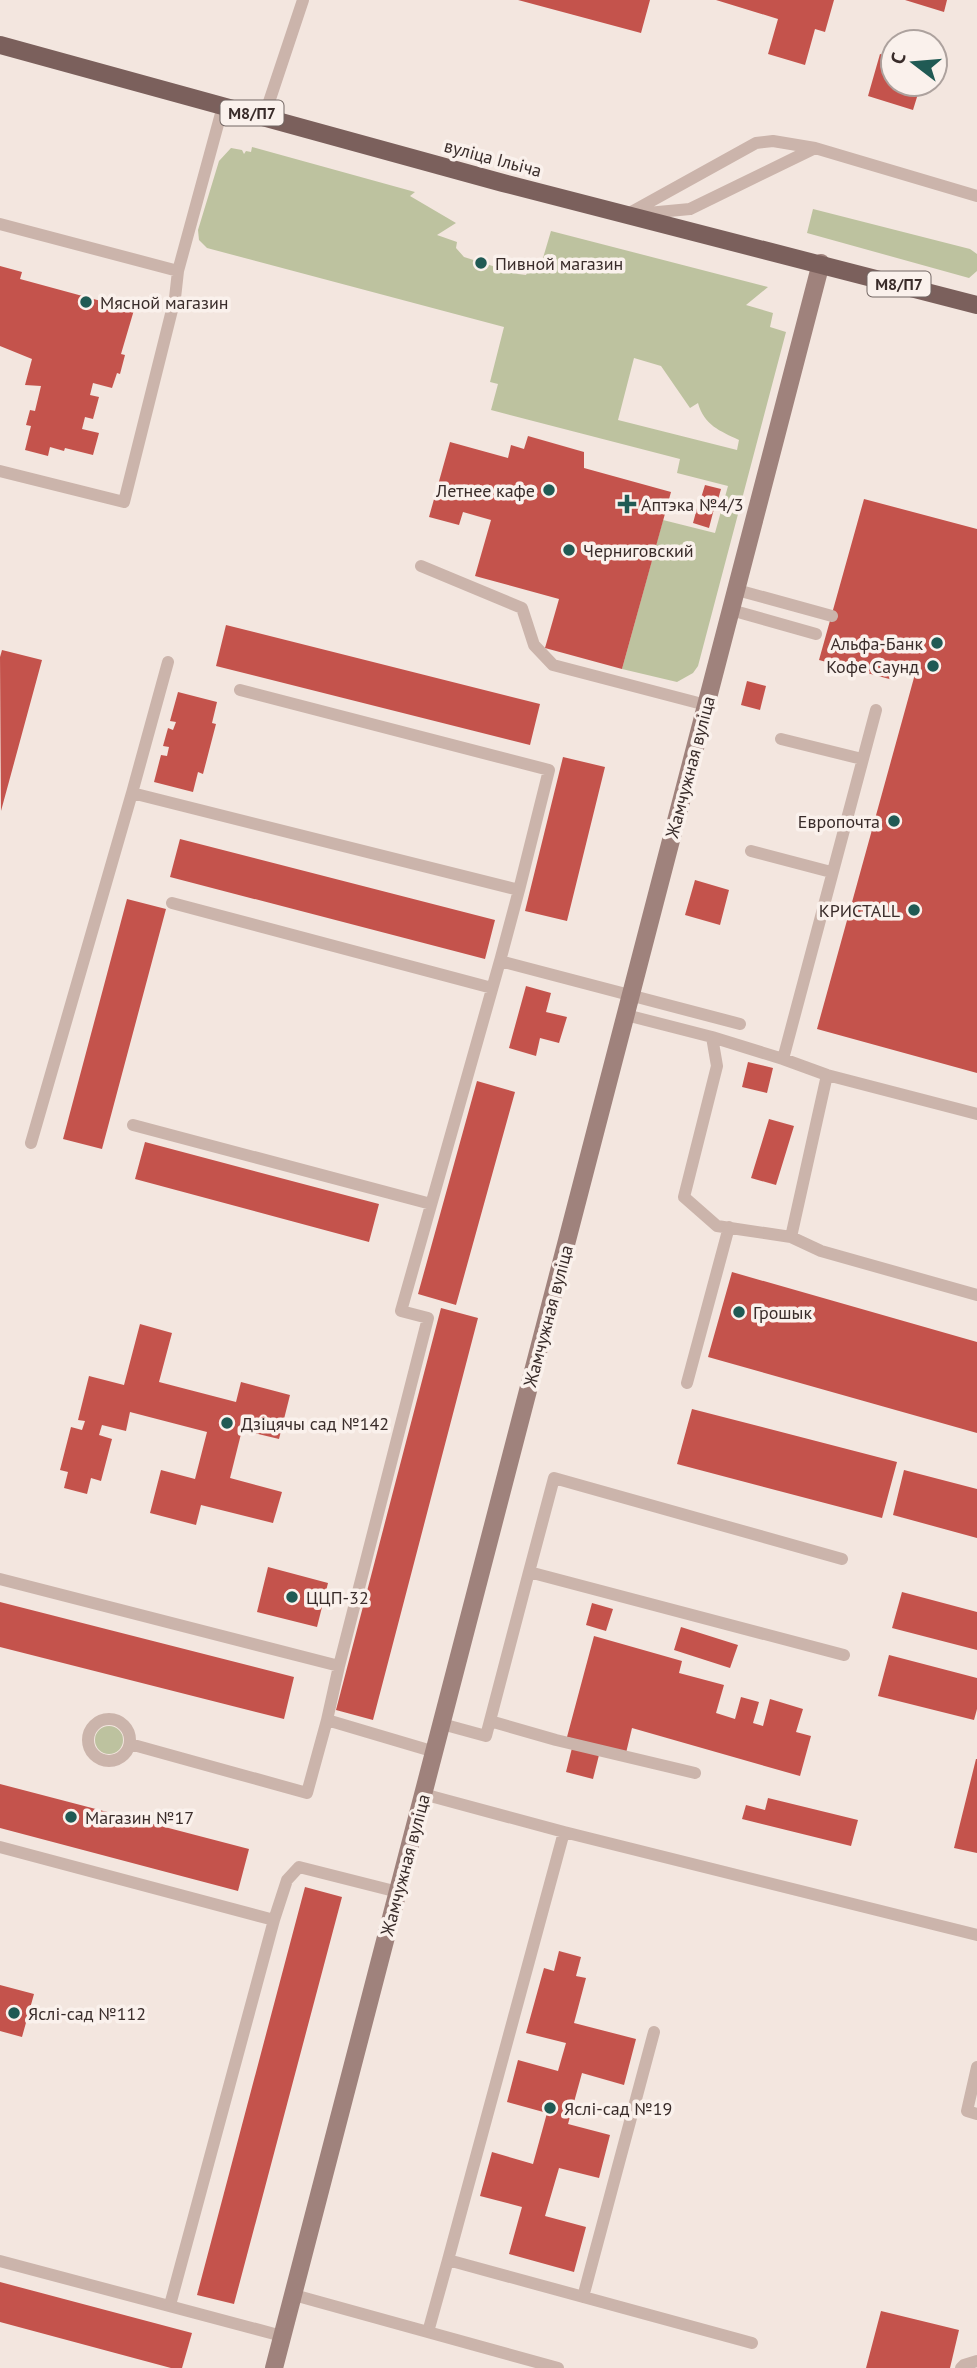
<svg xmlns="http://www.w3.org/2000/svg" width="977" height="2368" viewBox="0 0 977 2368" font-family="'PT Sans',sans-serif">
  <rect width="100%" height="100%" fill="#f3e6df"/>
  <path fill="#bdc29f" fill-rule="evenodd" d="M252,147L415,192L410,196L456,223L437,235L457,242L456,248L464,257L518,274L526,275L530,267L543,258L551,231L768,287L746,305L773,313L770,327L786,332L698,666L693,673L677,682L622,669L663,520L715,533L728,486L677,473L680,459L491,410L498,384L490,382L504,327L207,248L199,240L198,230L219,161L231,148L242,150L244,154L246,151L251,152ZM634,358L661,366L690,408L698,403C704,425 720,431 739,440L737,450L618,420Z
    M813,209L970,249L977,254V271L969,278L807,233Z
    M95 1740a14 14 0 1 1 28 0a14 14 0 1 1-28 0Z"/>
  <path fill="#c4534c" d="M518,0H650L641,33Z
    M716,0H834L825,32L815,29L805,65L768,54L778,19Z
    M905,0H947L944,12Z
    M880,54L893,57V84H921L913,110L868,96Z
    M0,266L22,272L20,279L134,310L121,354L125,355L120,374L117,373L112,388L93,383L90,395L99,397L93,419L85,417L82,429L99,433L93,455L65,448L64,451L50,447L48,456L25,450L31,426L26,425L30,410L35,411L41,386L25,385L32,359L0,346Z
    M528,436L584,452V468L671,492L622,669L545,648L559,599L475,576L491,520L463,512L459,525L429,517L450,442L508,458L511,445L524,449Z
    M705,485L721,489L717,503L701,498Z
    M864,499L977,529V1073L817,1029L915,674L896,669L893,680L819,660Z
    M699,501L715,505L709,528L693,523Z
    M226,625L540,704L530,745L216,666Z
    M2,650L42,660L1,811L0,657Z
    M747,681L766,686L760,710L741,705Z
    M178,692L217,702L212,723L216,724L203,774L198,772L193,792L154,782L161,755L167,756L169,747L163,746L168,728L173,730L176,722L170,721Z
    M563,757L605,767L567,921L525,911Z
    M180,839L495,920L485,959L170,877Z
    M695,880L729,890L720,925L685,915Z
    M127,899L166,909L102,1149L63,1139Z
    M526,986L551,993L546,1012L567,1017L559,1043L540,1038L536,1056L509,1048Z
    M748,1062L773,1068L767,1093L742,1087Z
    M477,1081L515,1092L456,1305L418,1294Z
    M769,1119L794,1126L776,1185L751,1178Z
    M145,1142L379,1204L369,1242L135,1179Z
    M732,1272L977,1342V1433L708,1357Z
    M441,1308L478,1318L373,1720L336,1710Z
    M140,1324L172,1333L159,1382L236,1402L241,1382L290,1395L279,1439L242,1430L230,1478L282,1492L273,1523L201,1505L196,1525L150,1513L161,1470L195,1479L207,1432L130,1412L126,1431L102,1425L99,1435L112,1439L101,1481L91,1478L87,1494L64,1488L68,1472L60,1470L71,1427L82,1430L85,1421L78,1420L89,1376L124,1385Z
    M692,1409L897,1462L882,1518L677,1464Z
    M904,1470L977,1489V1538L893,1515Z
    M268,1567L328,1583L317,1627L257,1612Z
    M902,1592L977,1612V1650L892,1628Z
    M0,1602L294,1677L284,1719L0,1647Z
    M592,1603L613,1609L606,1631L586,1625Z
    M681,1627L738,1645L730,1668L674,1650Z
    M594,1636L682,1661L679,1673L724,1685L716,1713L735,1719L741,1697L759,1702L753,1723L763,1726L770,1699L803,1709L796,1732L811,1736L800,1776L632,1728L626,1753L567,1737Z
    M889,1655L977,1678V1709L974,1720L878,1696Z
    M572,1748L599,1755L593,1779L566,1772Z
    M976,1759H977V1853L954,1848Z
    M0,1784L249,1849L238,1891L0,1828Z
    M768,1798L858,1820L851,1846L742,1819L746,1805L765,1810Z
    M305,1887L342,1897L234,2304L197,2295Z
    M559,1951L581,1957L576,1976L586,1978L574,2023L636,2039L624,2085L582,2073L568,2124L610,2135L599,2178L559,2168L545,2216L586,2227L574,2272L509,2254L522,2207L480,2196L492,2152L533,2164L547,2113L507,2102L518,2060L558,2071L566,2043L526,2033L544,1968L554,1971Z
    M0,1985L34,1994L22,2037L0,2031Z
    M0,2282L192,2333L182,2368H171L0,2322Z
    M881,2311L959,2330L950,2368H866Z"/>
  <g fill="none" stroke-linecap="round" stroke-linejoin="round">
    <path stroke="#cbb4ab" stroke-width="12" d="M264,117L303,0
      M637,214L690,209L815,148
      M626,215L756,143L773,141L815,148L977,196
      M0,224L178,271
      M0,471L124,502L175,298L178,271L223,106
      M421,566L522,608L534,645L553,665L706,705
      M737,590L832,616
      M731,610L816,634
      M240,690L549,770L519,890
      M876,710L783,1059L827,1075L977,1114
      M781,739L862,759
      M132,793L168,662
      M751,851L831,872
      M172,903L492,988
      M626,1015L712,1037L783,1059
      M712,1037L717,1066L684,1197L717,1226L791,1237
      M827,1075L791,1237L821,1251L977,1295
      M133,1125L431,1204
      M31,1143L132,793L519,890L500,961
      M687,1383L729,1227
      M529,1572L554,1478L842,1559
      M0,1579L339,1666
      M88 1740a21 21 0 1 1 42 0a21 21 0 1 1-42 0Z
      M490,1721L556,1740L695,1773
      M442,1724L486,1736L529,1572L844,1655
      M130,1744L307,1793L327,1720
      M435,1752L327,1720L339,1666L428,1318L401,1311L500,961L740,1024
      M423,1794L564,1832L977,1935
      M564,1832L448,2260L752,2343
      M0,1847L274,1920L170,2305
      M274,1920L287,1880L299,1867L398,1892
      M977,2067L967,2111L977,2114
      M0,2261L282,2336
      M294,2295L558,2368
      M583,2297L654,2032
      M428,2332L448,2260
      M961,2368L964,2365L977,2361"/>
    <path stroke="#9f827c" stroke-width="18" d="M274,2368L821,263"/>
    <path stroke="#7b605c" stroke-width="18" d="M0,45L503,183L977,305"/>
  </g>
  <g fill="#205a54" stroke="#faf1ec" stroke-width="2.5">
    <circle cx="481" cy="263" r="7"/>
    <circle cx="86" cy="302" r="7"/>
    <circle cx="549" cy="490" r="7"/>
    <path d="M623.5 493.5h7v7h7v7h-7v7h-7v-7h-7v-7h7z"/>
    <circle cx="569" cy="550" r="7"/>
    <circle cx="937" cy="643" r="7"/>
    <circle cx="933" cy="666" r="7"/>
    <circle cx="894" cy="821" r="7"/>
    <circle cx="914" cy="910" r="7"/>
    <circle cx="739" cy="1312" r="7"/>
    <circle cx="227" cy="1423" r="7"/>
    <circle cx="292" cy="1597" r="7"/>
    <circle cx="71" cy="1817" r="7"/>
    <circle cx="14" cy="2013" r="7"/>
    <circle cx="550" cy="2108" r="7"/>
  </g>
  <g text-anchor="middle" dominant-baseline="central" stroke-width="7" stroke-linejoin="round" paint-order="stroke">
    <g fill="#faf1ec" stroke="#736764" stroke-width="2">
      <rect x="220.5" y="100.5" width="63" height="25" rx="5"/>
      <rect x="867.5" y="271.5" width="63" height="25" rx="5"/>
    </g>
    <g font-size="16" font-weight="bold" fill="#392c2a">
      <text x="252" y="113">М8/П7</text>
      <text x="899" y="284">М8/П7</text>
    </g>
    <g font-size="18" fill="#392c2a" stroke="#faf1ec">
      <text transform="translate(493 158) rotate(15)">вуліца Ільіча</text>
      <text transform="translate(690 767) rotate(-75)">Жамчужная вуліца</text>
      <text transform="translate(548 1316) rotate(-75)">Жамчужная вуліца</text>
      <text transform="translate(405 1865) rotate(-75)">Жамчужная вуліца</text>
    </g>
    <g font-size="18" fill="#392c2a" stroke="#faf1ec" text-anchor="start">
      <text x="495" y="263">Пивной магазин</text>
      <text x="100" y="302">Мясной магазин</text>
      <text x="535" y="490" text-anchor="end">Летнее кафе</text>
      <text x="641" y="504">Аптэка №4/3</text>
      <text x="583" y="550">Черниговский</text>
      <text x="923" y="643" text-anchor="end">Альфа-Банк</text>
      <text x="919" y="666" text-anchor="end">Кофе Саунд</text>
      <text x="880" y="821" text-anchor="end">Европочта</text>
      <text x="900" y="910" text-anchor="end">КРИСТАLL</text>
      <text x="753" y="1312">Грошык</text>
      <text x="241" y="1423">Дзіцячы сад №142</text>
      <text x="306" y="1597">ЦЦП-32</text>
      <text x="85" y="1817">Магазин №17</text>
      <text x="28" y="2013">Яслі-сад №112</text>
      <text x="564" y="2108">Яслі-сад №19</text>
    </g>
  </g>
  <g transform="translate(914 63) rotate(286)"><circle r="33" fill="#faf1ec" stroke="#ada29e" stroke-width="2"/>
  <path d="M0-5L12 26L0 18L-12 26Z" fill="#205a54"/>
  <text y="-10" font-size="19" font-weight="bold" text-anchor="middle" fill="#392c2a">С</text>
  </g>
</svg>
